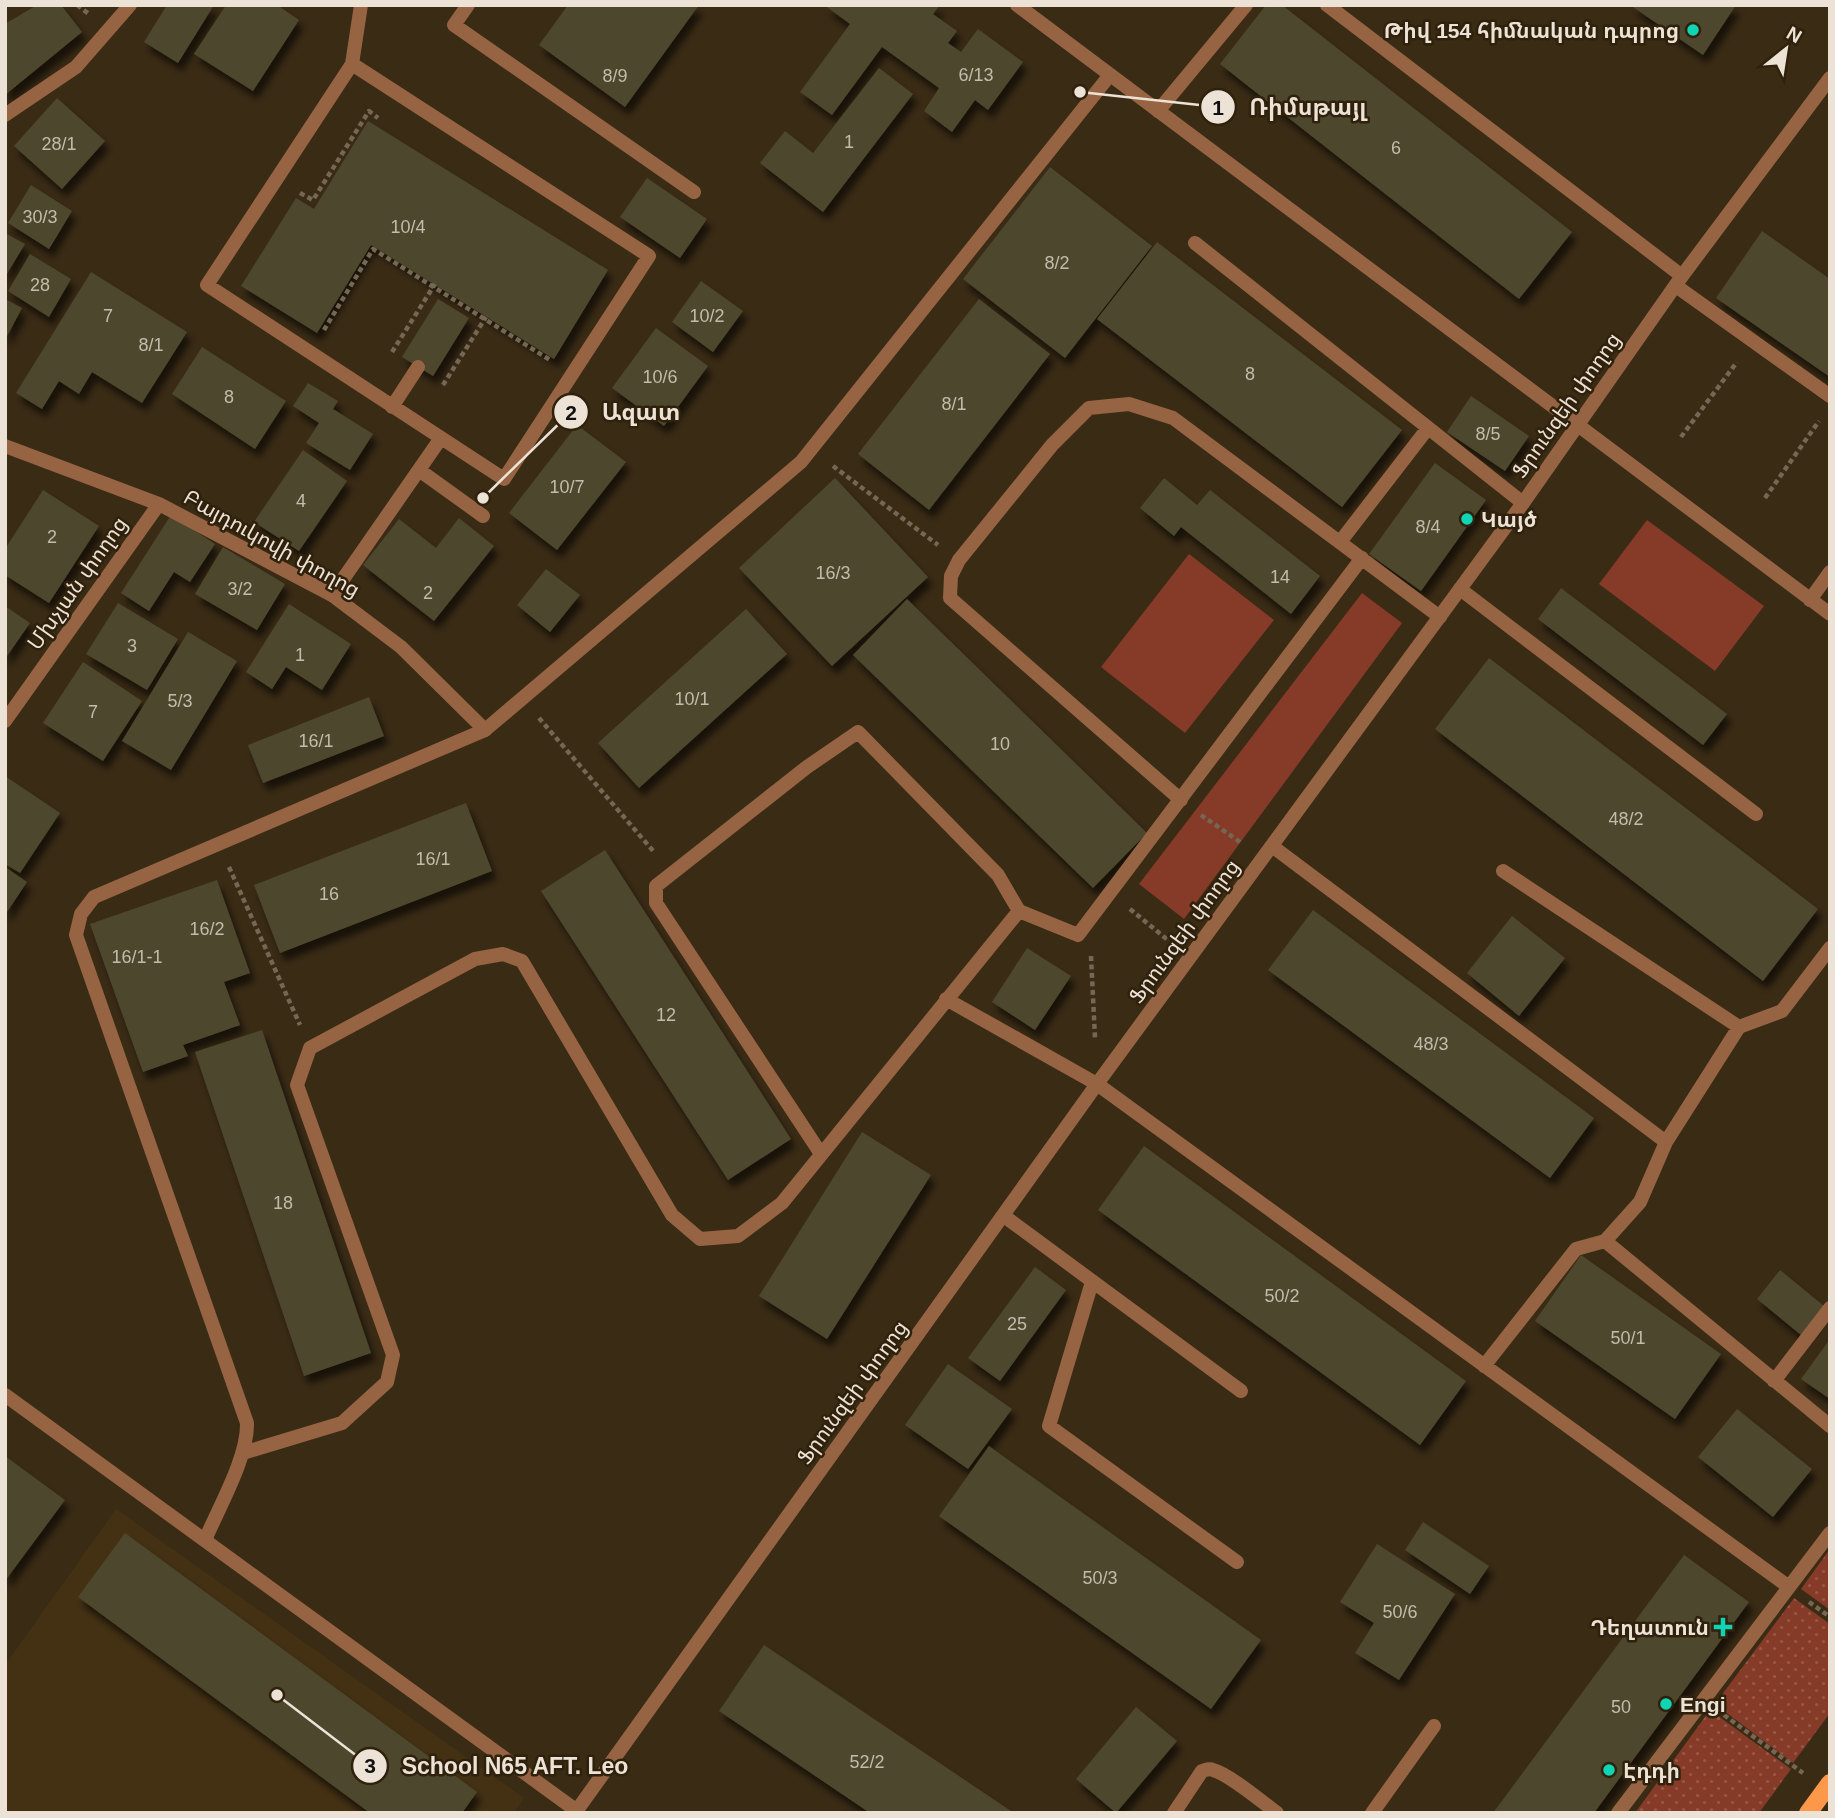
<svg xmlns="http://www.w3.org/2000/svg" width="1835" height="1818" viewBox="0 0 1835 1818" font-family="Helvetica,'Noto Sans Armenian',sans-serif">
  <defs>
    <pattern id="park-dots" width="8" height="8" patternUnits="userSpaceOnUse" patternTransform="scale(1.75)"><rect width="8" height="8" fill="#863a28"/><path d="M2 2h.1M6 6h.1" fill="none" stroke="#975646" stroke-width="1.8" stroke-linecap="round"/></pattern>
    <filter id="shadow"><feDropShadow dx="4.5" dy="8" stdDeviation="3.5" flood-color="#0009"/></filter>
  </defs>
  <rect width="100%" height="100%" fill="#3a2b15"/>
  <path fill="#443114" d="M116,1509L524,1798L514,1813H5V1665Z"/>
  <path fill="#863a28" d="M1647,520L1764,606L1715,671L1599,584Z
    M1189,554L1274,620L1185,733L1101,667Z
    M1362,593L1402,623L1184,919L1139,884Z"/>
  <path fill="url(#park-dots)" d="M1830,1549V1610L1801,1589Z
    M1794,1598L1830,1624V1713L1793,1763L1715,1704Z
    M1710,1710L1791,1769L1759,1813H1635Z"/>
  <path fill="#4e472d" filter="url(#shadow)" d="M37,5H61L82,32L5,95V24Z
    M167,5H214L178,63L144,42Z
    M226,5H277L299,20L253,91L194,54Z
    M568,5H699L625,107L539,45Z
    M824,5H940L933,14L957,31L948,43L961,52L978,29L1023,62L988,110L975,100L952,132L924,111L939,88L882,47L832,115L800,92L850,24Z
    M1266,5H1282L1572,232L1519,299L1220,64Z
    M1630,5H1736L1703,55Z
    M879,68L913,94L823,212L760,163L785,131L813,153Z
    M57,98L105,141L62,189L14,146Z
    M368,121L608,270L554,359L371,245L317,333L241,286L296,198L314,209Z
    M1050,167L1152,246L1065,358L963,279Z
    M647,178L707,219L680,258L620,217Z
    M31,185L72,211L49,249L8,223Z
    M1762,231L1830,279V377L1716,298Z
    M5,233L25,244L5,277Z
    M1157,242L1402,430L1342,507L1097,319Z
    M30,254L71,279L49,317L8,291Z
    M91,272L187,332L142,403L92,372L79,394L59,381L42,409L16,393Z
    M701,281L743,311L713,352L672,322Z
    M5,299L22,308L5,340Z
    M438,299L469,318L433,376L402,357Z
    M979,299L1050,354L929,510L858,454Z
    M656,328L708,366L664,426L612,388Z
    M202,347L286,401L255,449L172,394Z
    M308,383L338,401L333,409L373,434L350,470L306,443L319,423L293,406Z
    M1471,396L1529,436L1505,471L1447,432Z
    M577,425L626,462L557,550L509,513Z
    M303,450L347,481L299,551L254,522Z
    M1435,463L1486,500L1421,591L1369,554Z
    M835,478L928,577L832,666L739,568Z
    M1164,478L1197,505L1210,490L1320,576L1291,614L1181,527L1174,536L1140,508Z
    M43,490L99,526L49,603L5,575V549Z
    M171,515L215,544L190,582L174,572L149,611L121,593Z
    M459,518L494,546L434,621L363,565L399,519L436,548Z
    M223,547L285,584L257,630L195,594Z
    M546,569L580,595L550,632L517,605Z
    M1561,588L1727,714L1703,745L1538,619Z
    M907,599L1147,833L1093,888L853,655Z
    M118,603L178,639L147,690L86,654Z
    M289,604L351,644L322,690L286,667L272,689L246,672Z
    M5,606L30,623L5,659Z
    M746,609L787,654L639,788L598,743Z
    M188,632L237,661L171,770L122,741Z
    M1489,658L1818,909L1763,981L1435,729Z
    M83,662L142,701L103,761L43,723Z
    M369,697L384,736L263,783L248,745Z
    M5,776L60,813L20,873L5,864Z
    M466,803L492,871L280,953L254,885Z
    M605,850L791,1139L728,1180L541,891Z
    M5,867L27,882L5,915Z
    M217,880L250,973L224,982L240,1025L183,1045L188,1056L143,1072L90,924Z
    M1313,910L1594,1118L1550,1178L1268,970Z
    M1512,916L1565,958L1519,1016L1467,973Z
    M1027,948L1071,976L1035,1030L992,1002Z
    M262,1030L371,1353L304,1376L195,1052Z
    M862,1132L931,1175L827,1339L759,1296Z
    M1144,1146L1466,1381L1420,1445L1098,1210Z
    M1581,1255L1721,1354L1675,1419L1535,1321Z
    M1035,1267L1066,1290L1000,1381L968,1358Z
    M1780,1270L1824,1306L1801,1335L1757,1299Z
    M1830,1339V1399L1801,1379Z
    M948,1364L1012,1409L968,1469L905,1425Z
    M1737,1409L1812,1469L1773,1517L1698,1457Z
    M989,1446L1261,1640L1211,1709L939,1516Z
    M5,1456L65,1500L5,1581Z
    M1423,1522L1489,1566L1470,1594L1405,1550Z
    M125,1533L477,1792L462,1813H370L78,1597Z
    M1377,1544L1455,1594L1399,1680L1355,1653L1374,1623L1340,1602Z
    M1684,1555L1749,1602L1594,1813H1493Z
    M764,1645L1014,1813H870L719,1711Z
    M1136,1707L1177,1741L1116,1813L1076,1779Z"/>
  <g fill="none" stroke-linecap="round" stroke-linejoin="round">
    <path stroke="#746753" stroke-width="4.5" stroke-dasharray="5 3.5" stroke-linecap="butt" d="M77,5L89,14
      M300,193L313,200L369,111L378,118
      M324,330L373,249L550,360
      M392,352L435,284
      M443,385L486,317
      M1681,437L1737,362
      M833,466L938,545
      M1765,498L1819,421
      M539,718L654,852
      M1201,815L1240,842
      M229,867L300,1025
      M1130,909L1169,941
      M1091,956L1095,1038
      M1809,1602L1830,1617
      M1724,1715L1803,1773"/>
    <path stroke="#966442" stroke-width="14" d="M468,5L454,25L694,192
      M1327,5L1682,276
      M352,64L649,256L504,479L207,285L352,64L361,5
      M1158,111L1246,5
      M5,115L76,67L130,5
      M1195,243L1523,503
      M1676,286L1830,396
      M392,407L418,367
      M419,470L483,516
      M1340,542L1428,428
      M1460,589L1756,814
      M332,595L441,438
      M1181,800L950,598L951,576L959,560L1052,445L1089,408L1129,404L1173,418L1440,617
      M1272,846L1666,1142
      M1503,871L1739,1027
      M1830,948L1782,1011L1739,1027L1666,1142L1640,1202L1605,1241L1830,1426
      M946,999L1097,1084L1789,1587
      M821,1154L656,903V886L807,767L858,732L998,875L1019,911L1078,935L1362,558
      M1004,1216L1241,1391
      M1092,1282L1049,1426L1237,1562
      M1484,1366L1576,1249L1605,1241
      M1774,1381L1830,1308
      M243,1453L342,1423L387,1382L393,1355L297,1085L310,1048L475,959L503,954L522,961L672,1215L700,1239L738,1236L782,1203L1019,911
      M205,1540C219,1507 248,1457 247,1423L76,935L81,914L94,897L485,730L801,462L1110,75
      M1174,1813L1202,1771C1206,1770 1209,1768 1213,1770C1229,1774 1262,1802 1277,1813
      M1372,1813L1434,1726
      M1618,1813L1830,1533"/>
    <path stroke="#966442" stroke-width="14" d="M1017,5L1830,614
      M5,446L159,504L332,595L401,647L485,730
      M1810,600L1830,572
      M5,721L159,504
      M5,1395L577,1811
      M575,1813L1097,1084L1523,503L1682,276L1830,78"/>
    <path stroke="#fd974a" stroke-width="18" d="M1808,1813L1830,1783"/>
  </g>
  <g fill="#0fd5b4" stroke="#30210c" stroke-width="2.5">
    <circle cx="1693" cy="30" r="7"/>
    <circle cx="1467" cy="519" r="7"/>
    <path d="M1719.5 1616.5h7v7h7v7h-7v7h-7v-7h-7v-7h7z"/>
    <circle cx="1666" cy="1704" r="7"/>
    <circle cx="1609" cy="1770" r="7"/>
  </g>
  <g text-anchor="middle" dominant-baseline="central" stroke-width="5" stroke-linejoin="round" paint-order="stroke">
    <g font-size="18" fill="#c4bbab">
      <text x="976" y="75">6/13</text>
      <text x="615" y="76">8/9</text>
      <text x="849" y="142">1</text>
      <text x="59" y="144">28/1</text>
      <text x="1396" y="148">6</text>
      <text x="40" y="217">30/3</text>
      <text x="408" y="227">10/4</text>
      <text x="1057" y="263">8/2</text>
      <text x="40" y="285">28</text>
      <text x="108" y="316">7</text>
      <text x="707" y="316">10/2</text>
      <text x="151" y="345">8/1</text>
      <text x="1250" y="374">8</text>
      <text x="660" y="377">10/6</text>
      <text x="229" y="397">8</text>
      <text x="954" y="404">8/1</text>
      <text x="1488" y="434">8/5</text>
      <text x="567" y="487">10/7</text>
      <text x="301" y="501">4</text>
      <text x="1428" y="527">8/4</text>
      <text x="52" y="537">2</text>
      <text x="833" y="573">16/3</text>
      <text x="1280" y="577">14</text>
      <text x="240" y="589">3/2</text>
      <text x="428" y="593">2</text>
      <text x="132" y="646">3</text>
      <text x="300" y="655">1</text>
      <text x="692" y="699">10/1</text>
      <text x="180" y="701">5/3</text>
      <text x="93" y="712">7</text>
      <text x="316" y="741">16/1</text>
      <text x="1000" y="744">10</text>
      <text x="1626" y="819">48/2</text>
      <text x="433" y="859">16/1</text>
      <text x="329" y="894">16</text>
      <text x="207" y="929">16/2</text>
      <text x="137" y="957">16/1-1</text>
      <text x="666" y="1015">12</text>
      <text x="1431" y="1044">48/3</text>
      <text x="283" y="1203">18</text>
      <text x="1282" y="1296">50/2</text>
      <text x="1017" y="1324">25</text>
      <text x="1628" y="1338">50/1</text>
      <text x="1100" y="1578">50/3</text>
      <text x="1400" y="1612">50/6</text>
      <text x="1621" y="1707">50</text>
      <text x="867" y="1762">52/2</text>
    </g>
    <g font-size="21" font-weight="bold" fill="#ece2d5" stroke="#30210c" text-anchor="start">
      <text x="1679" y="30" text-anchor="end">Թիվ 154 հիմնական դպրոց</text>
      <text x="1481" y="519">Կայծ</text>
      <text x="1709" y="1627" text-anchor="end">Դեղատուն</text>
      <text x="1680" y="1704">Engi</text>
      <text x="1623" y="1770">Էդդի</text>
    </g>
    <g font-size="21" fill="#ece2d5" stroke="#30210c">
      <text transform="translate(1566 405) rotate(-55)">Ֆրունզեի փողոց</text>
      <text transform="translate(272 543) rotate(29)">Բայդուկովի փողոց</text>
      <text transform="translate(77 583) rotate(-55)">Մխչյան փողոց</text>
      <text transform="translate(1184 931) rotate(-54)">Ֆրունզեի փողոց</text>
      <text transform="translate(852 1392) rotate(-54)">Ֆրունզեի փողոց</text>
    </g>
  </g>
  <path fill="none" stroke="#ece2d5" stroke-width="2.5" d="M1080 92L1218 107M483 498L571 412M277 1695L370 1766"/>
  <g fill="#ece2d5" stroke="#30210c" stroke-width="2.5">
    <circle cx="1080" cy="92" r="7"/>
    <circle cx="483" cy="498" r="7"/>
    <circle cx="277" cy="1695" r="7"/>
    <circle cx="1218" cy="107" r="18"/>
    <circle cx="571" cy="412" r="18"/>
    <circle cx="370" cy="1766" r="18"/>
  </g>
  <g font-size="21" text-anchor="middle" font-weight="bold" fill="#111">
    <text x="1218" y="115">1</text>
    <text x="571" y="420">2</text>
    <text x="370" y="1773">3</text>
  </g>
  <g font-size="23" text-anchor="middle" font-weight="bold" fill="#ece2d5" stroke="#30210c" stroke-width="5" stroke-linejoin="round" paint-order="stroke">
    <text x="1308" y="115">Ռիմսթայլ</text>
    <text x="641" y="420">Ազատ</text>
    <text x="515" y="1774">School N65 AFT. Leo</text>
  </g>
  <rect width="1835" height="1818" fill="none" stroke="#ece2d5" stroke-width="14"/>
  <g transform="translate(1786 49) rotate(30)" stroke="#30210c" stroke-width="5" paint-order="stroke">
  <path d="M0-5L12 26L0 18L-12 26Z" fill="#ece2d5"/>
  <text y="-10" font-size="19" font-weight="bold" text-anchor="middle" fill="#ece2d5">N</text>
  </g>
</svg>
